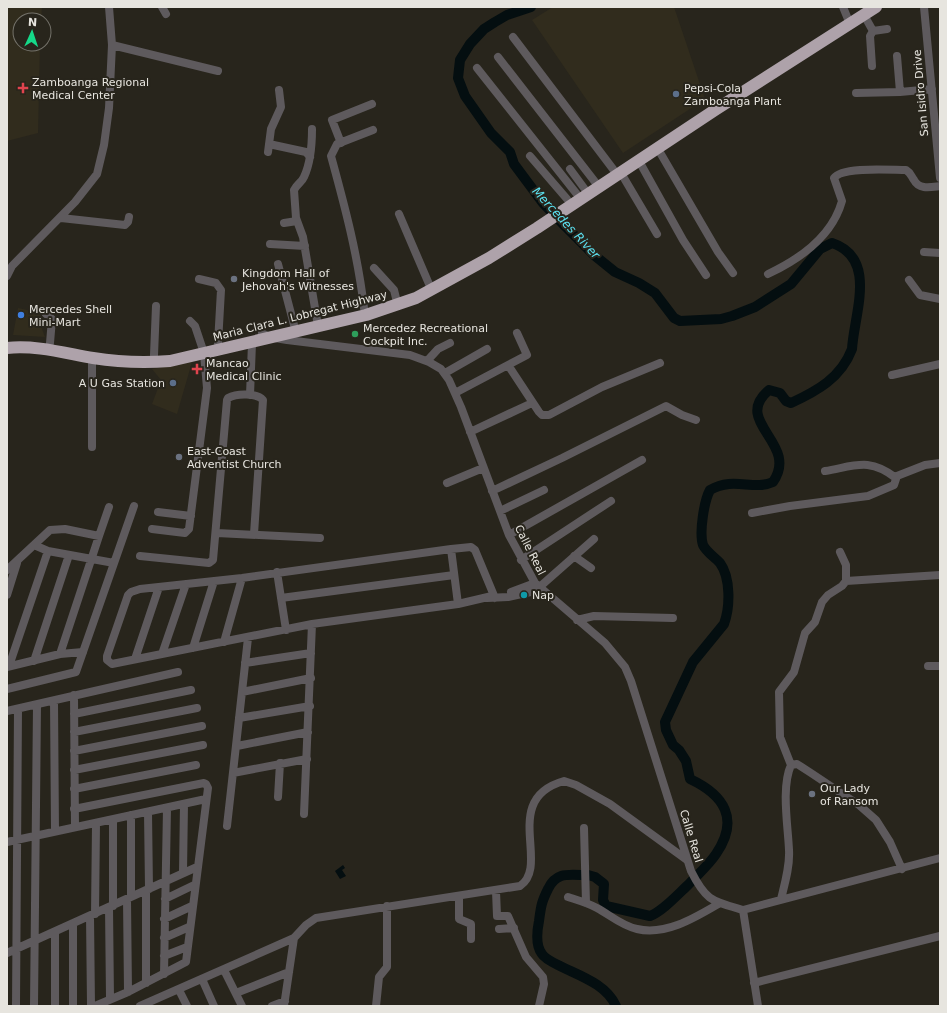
<svg xmlns="http://www.w3.org/2000/svg" width="947" height="1013" viewBox="0 0 947 1013" font-family="'DejaVu Sans',sans-serif">
  <rect width="100%" height="100%" fill="#28251c"/>
  <path fill="#312c1d" d="M7,7H42L41,20H20V44H40L38,133L7,141Z
    M553,7H674L705,99L623,153L532,20Z
    M18,308L40,313L42,329L45,337L13,335Z
    M192,362L177,414L152,404L161,380L152,369Z"/>
  <path fill="#040e10" d="M343,865L345,868L342,870L346,876L340,879L335,871Z"/>
  <g fill="none" stroke-linecap="round" stroke-linejoin="round">
    <path stroke="#040e10" stroke-width="10" d="M531,7L507,15L495,22L484,29L470,44L460,60L458,78L465,96L491,133L510,152L514,164L543,203L564,225L594,255L615,272L639,283L655,293L674,318L680,321L721,319L732,316L755,307L791,284L820,249L832,243C878,258 854,314 852,349C841,378 817,391 791,403L786,401L780,393L769,390C731,422 800,443 773,482C753,491 734,476 710,490C704,501 699,533 703,545C707,553 715,557 720,563C731,578 730,608 724,624L693,662L665,722L666,730L673,745L679,750L686,761L690,779C724,795 740,819 716,854C708,866 697,875 688,885C678,894 663,911 650,916L606,906L603,900L604,884L595,877L588,875
      M581,875C565,874 555,874 548,889C541,903 541,907 539,921C537,931 535,945 542,954C545,959 554,963 560,966C580,976 606,984 616,1006"/>
    <path stroke="#5e5a5d" stroke-width="8" d="M162,7L166,14
      M843,7L850,24
      M924,7L940,178
      M864,15L873,31L870,36L872,66
      M873,31L887,29
      M513,37L613,169
      M112,45L218,71
      M897,56L900,92
      M498,57L599,187
      M477,68L576,193
      M856,93L900,92L932,89
      M312,129C312,145 311,162 304,177C302,182 297,184 294,190L296,218L303,237L317,320
      M341,143L332,120L372,104
      M269,144L306,152L310,157
      M658,149L718,252L733,273
      M268,152L271,129L281,107L279,90
      M530,156L567,199
      M639,161L683,240L706,275
      M570,169L584,188
      M621,173L657,234
      M399,214L429,284
      M61,218L125,225L128,222L129,217
      M284,223L297,221
      M270,244L305,246
      M924,252L940,253
      M278,264L294,325
      M374,268L394,290L396,298
      M768,274C800,259 832,237 842,201L834,178C842,166 891,170 906,170C911,173 911,176 914,180C919,190 931,187 940,186
      M7,276L12,266L75,202L97,174L104,145L109,108L112,45L109,7
      M199,279L216,283L221,290L218,343
      M909,280L920,295L940,299
      M364,308C358,256 345,207 331,156L337,144L373,130
      M46,314L52,319L50,343
      M190,321L195,326L202,347
      M262,333L269,337L287,340L410,355L429,362L441,369L449,380L461,407L509,535L535,583L605,643L625,667L631,681L691,871C706,901 712,901 743,910
      M154,355L156,306
      M427,361L438,349L450,343
      M508,365L527,355L517,333
      M445,373L487,349
      M892,375L940,364
      M455,393L508,365L539,412L542,415H549L602,387L660,363
      M250,395L252,343
      M470,432L532,403
      M92,447V358
      M825,471C855,466 869,457 896,478
      M447,483L483,468
      M492,491L562,458L666,406L682,415L696,420
      M500,511L544,490
      M158,512L191,516
      M752,513L790,506L868,496L894,485L897,476L925,465L940,463
      M152,529L185,533L189,529L207,388L204,354
      M217,533L320,538
      M509,535L642,460
      M34,545L48,551L114,563
      M451,549L458,604L312,624L112,664L107,660V656L128,595L131,592L140,589L242,578L451,549L471,547L475,550L495,598
      M140,556L209,563L213,560L227,400L228,398C237,393 257,393 263,400L254,534
      M574,556L591,568
      M521,560L611,501
      M7,570L50,530L65,529L99,536L109,507
      M277,572L286,630
      M846,581L940,575
      M511,592L535,583
      M7,595L17,563
      M281,598L454,575
      M487,598L508,597L535,591L594,539
      M458,604L492,596
      M577,620L594,616L673,618
      M224,642L242,578
      M193,648L214,581
      M60,654L99,536
      M162,654L186,584
      M135,659L159,587
      M34,661L69,555
      M245,663L311,653
      M9,666L48,551
      M928,666H940
      M7,667L60,654L83,652
      M7,689L76,672L134,506
      M242,692L311,678
      M74,695L75,827
      M54,701L55,831
      M7,711L178,672
      M74,714L191,690
      M239,718L310,706
      M74,732L197,708
      M237,746L308,732
      M74,751L202,726
      M791,765L780,737L779,692L794,672L805,633L815,622L822,602L828,595L842,586L846,581V565L840,552
      M74,770L203,745
      M233,773L307,759
      M74,789L196,765
      M278,797L280,763
      M74,809L204,783L206,784L208,788L186,962L128,992L95,1006
      M148,812L149,889
      M304,814L312,624
      M131,815V896
      M227,826L248,638
      M584,828L586,903
      M7,842L206,799
      M183,872L184,804
      M146,890V983
      M496,891L497,916H508L526,957L543,977L544,984L539,1006
      M459,896V919L471,924V939
      M568,897C577,900 588,903 597,908C610,915 622,926 637,929C666,936 696,917 720,903
      M127,899L128,992
      M165,899L194,885
      M781,899C785,883 790,866 789,850C788,826 781,787 791,765L797,764L811,773L859,805L876,820L890,842L902,869
      M113,906V820
      M109,907L110,999
      M743,910L940,858
      M743,910L758,1006
      M95,914L96,824
      M90,916L91,1006
      M164,919L192,906
      M73,924V1006
      M499,929L514,928
      M55,932V1006
      M164,938L189,927
      M7,953L197,867
      M164,956L187,947
      M224,970L242,1006
      M164,974L167,808
      M202,979L214,1006
      M754,983L940,936
      M179,990L187,1006
      M236,993L289,972
      M16,1006L18,709
      M34,1006L37,705
      M140,1006L294,938L306,925L316,918L520,886C551,865 500,799 564,781L576,785L610,804L687,860
      M272,1006L285,1001
      M284,1006L294,938
      M376,1006L379,977L387,967V906"/>
    <path stroke="#aea2aa" stroke-width="12" d="M7,348C36,345 64,353 93,358C118,362 144,363 170,361L366,315L416,298L489,258L537,228L715,110L876,7"/>
  </g>
  <g fill="#e0444e" stroke="#28251c" stroke-width="1.5">
    <path d="M21 82h4v4h4v4h-4v4h-4v-4h-4v-4h4z"/>
    <path d="M195 363h4v4h4v4h-4v4h-4v-4h-4v-4h4z"/>
  </g>
  <g fill="#5c6f8a" stroke="#28251c" stroke-width="1.5">
    <circle cx="676" cy="94" r="4"/>
    <circle cx="173" cy="383" r="4"/>
  </g>
  <g fill="#6b7280" stroke="#28251c" stroke-width="1.5">
    <circle cx="234" cy="279" r="4"/>
    <circle cx="179" cy="457" r="4"/>
    <circle cx="812" cy="794" r="4"/>
  </g>
  <circle fill="#3f7fe0" stroke="#28251c" stroke-width="1.5" cx="21" cy="315" r="4"/>
  <circle fill="#2e9e5b" stroke="#28251c" stroke-width="1.5" cx="355" cy="334" r="4"/>
  <circle fill="#0f9aa8" stroke="#28251c" stroke-width="1.5" cx="524" cy="595" r="4"/>
  <g text-anchor="middle" dominant-baseline="central" stroke-width="4" stroke-linejoin="round" paint-order="stroke">
    <g font-size="11" fill="#e7e5df" stroke="#28251c" text-anchor="start">
      <text x="32" y="82">Zamboanga Regional<tspan x="32" dy="13">Medical Center</tspan></text>
      <text x="684" y="88">Pepsi-Cola<tspan x="684" dy="13">Zamboanga Plant</tspan></text>
      <text x="242" y="273">Kingdom Hall of<tspan x="242" dy="13">Jehovah's Witnesses</tspan></text>
      <text x="29" y="309">Mercedes Shell<tspan x="29" dy="13">Mini-Mart</tspan></text>
      <text x="363" y="328">Mercedez Recreational<tspan x="363" dy="13">Cockpit Inc.</tspan></text>
      <text x="206" y="363">Mancao<tspan x="206" dy="13">Medical Clinic</tspan></text>
      <text x="165" y="383" text-anchor="end">A U Gas Station</text>
      <text x="187" y="451">East-Coast<tspan x="187" dy="13">Adventist Church</tspan></text>
      <text x="532" y="595">Nap</text>
      <text x="820" y="788">Our Lady<tspan x="820" dy="13">of Ransom</tspan></text>
    </g>
    <g font-size="11" fill="#e7e5df" stroke="#28251c">
      <text transform="translate(921 93) rotate(-95)">San Isidro Drive</text>
      <text transform="translate(300 316) rotate(-14)">Maria Clara L. Lobregat Highway</text>
      <text transform="translate(530 550) rotate(63)">Calle Real</text>
      <text transform="translate(691 836) rotate(73)">Calle Real</text>
    </g>
    <g font-size="12" font-style="italic" fill="#5ce1f0" stroke="#28251c">
      <text transform="translate(566 223) rotate(47)">Mercedes River</text>
    </g>
  </g>
  <rect width="947" height="1013" fill="none" stroke="#e7e5df" stroke-width="16"/>
  <g transform="translate(32 32) rotate(3)"><circle r="19" fill="#28251c" stroke="#74726a"/>
  <path d="M0-3L7 15L0 10L-7 15Z" fill="#15d989"/>
  <text y="-6" font-size="11" font-weight="bold" text-anchor="middle" fill="#e7e5df">N</text>
  </g>
</svg>
